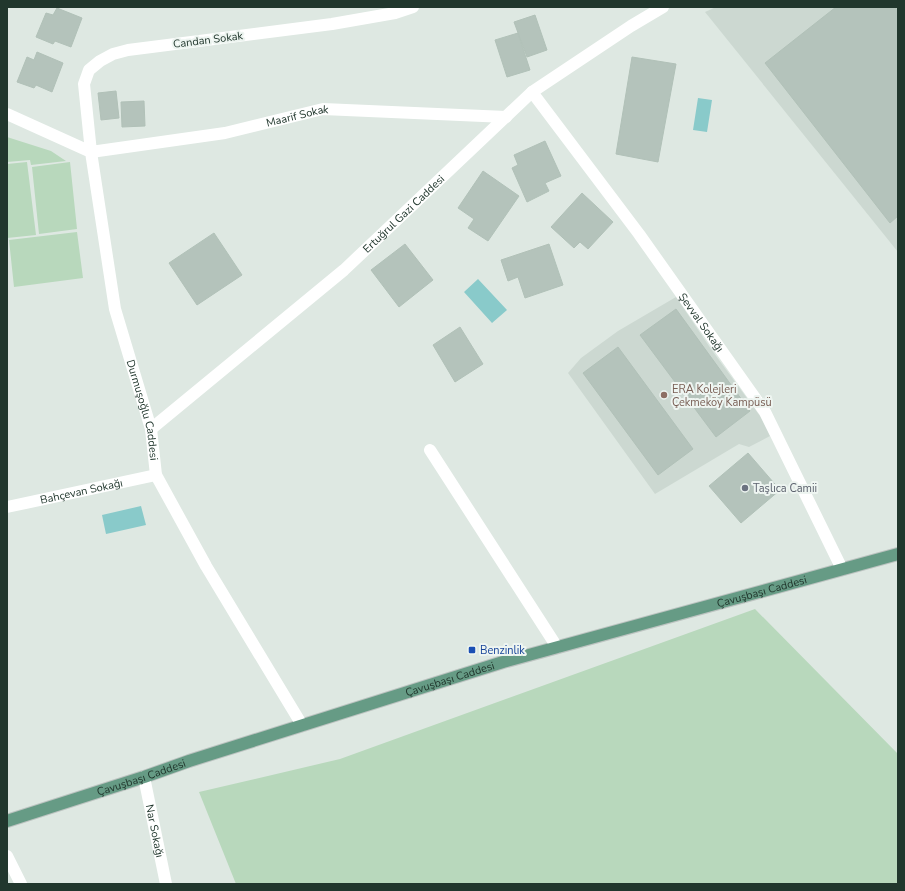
<svg xmlns="http://www.w3.org/2000/svg" width="905" height="891" viewBox="0 0 905 891" font-family="'Nunito Sans',sans-serif">
  <rect width="100%" height="100%" fill="#dee8e2"/>
  <path fill="#ccd8d1" d="M716,7H898V252L705,12Z
    M676,297L711,349L760,416L770,436L749,447L739,444L655,494L568,373L581,358L618,331Z"/>
  <path fill="#b8d8bc" d="M7,137L51,151L66,161L31,165L30,160L7,162Z
    M27,162L36,235L7,238V164Z
    M70,162L77,229L39,234L32,167Z
    M77,232L83,278L14,287L9,240Z
    M755,609L898,754V884H236L199,792L340,759Z"/>
  <path fill="#89caca" d="M698,98L712,100L707,132L693,130Z
    M478,279L507,310L492,323L464,292Z
    M141,506L146,525L106,534L102,515Z"/>
  <path fill="#b4c3bb" stroke="#b1c1b8" d="M836,7H895L898,11V216L890,223L765,63Z
    M57,8L82,18L71,47L55,41L53,44L36,37L46,13L53,15Z
    M535,15L547,50L527,57L514,22Z
    M518,33L530,70L507,77L495,40Z
    M37,52L63,63L52,92L36,85L34,88L17,82L27,57L34,60Z
    M632,57L676,64L658,162L616,154Z
    M116,91L119,118L101,120L98,93Z
    M144,101L145,126L122,127L121,102Z
    M545,141L561,176L545,183L549,191L527,202L512,168L518,165L514,155Z
    M483,171L519,196L488,241L468,228L474,219L458,208Z
    M582,193L613,222L588,249L580,242L574,248L551,227Z
    M214,233L242,275L197,305L169,263Z
    M405,244L433,280L399,307L371,270Z
    M549,244L563,285L525,298L518,277L508,281L501,260Z
    M676,309L750,411L716,437L640,335Z
    M460,327L483,364L455,382L433,345Z
    M618,347L693,449L658,475L583,373Z
    M748,453L780,490L741,523L709,486Z"/>
  <g fill="none" stroke-linecap="round" stroke-linejoin="round">
    <g stroke="#bcc3c0" stroke-width="14">
      <g id="major">
        <path id="s7" d="M7,821L144,777L189,761L503,662L898,554"/>
      </g>
    </g>
    <g stroke="#fff" stroke-width="12">
      <path id="s1" d="M413,7L395,13L332,24L128,50L113,54L100,61L89,70L84,84L91,152L225,133L323,109L506,117"/>
      <path id="s2" d="M532,92L639,234L765,412L842,569"/>
      <path id="s3" d="M7,114L91,152L115,309L151,429L156,475L206,566L302,725"/>
      <path id="s4" d="M151,429L344,270L532,92L631,26L663,7"/>
      <path d="M430,450L557,647"/>
      <path id="s5" d="M7,507L156,475"/>
      <path id="s6" d="M144,777L166,884"/>
      <path d="M7,856L21,884"/>
    </g>
    <use href="#major" stroke="#669b85" stroke-width="12"/>
  </g>
  <circle fill="#8d6e63" stroke="#eef5f1" stroke-width="1.5" cx="664" cy="395" r="4"/>
  <circle fill="#6b7280" stroke="#eef5f1" stroke-width="1.5" cx="745" cy="488" r="4"/>
  <rect fill="#1a4fb4" stroke="#eef5f1" stroke-width="1.5" x="468" y="646" width="8" height="8" rx="2"/>
  <g text-anchor="middle" dominant-baseline="central" stroke-width="4" stroke-linejoin="round" paint-order="stroke">
    <g font-size="11" fill="#21372d" stroke="#eef5f1">
      <text transform="translate(208 40) rotate(-7)">Candan Sokak</text>
      <text stroke="none"><textPath href="#s1" startOffset="626">Maarif Sokak</textPath></text>
      <text stroke="none"><textPath href="#s4" startOffset="332">Ertuğrul Gazi Caddesi</textPath></text>
      <text stroke="none"><textPath href="#s2" startOffset="286">Şevval Sokağı</textPath></text>
      <text stroke="none"><textPath href="#s3" startOffset="356">Durmuşoğlu Caddesi</textPath></text>
      <text stroke="none"><textPath href="#s5" startOffset="76">Bahçevan Sokağı</textPath></text>
      <text stroke="none"><textPath href="#s7" startOffset="789">Çavuşbaşı Caddesi</textPath></text>
      <text stroke="none"><textPath href="#s7" startOffset="465">Çavuşbaşı Caddesi</textPath></text>
      <text stroke="none"><textPath href="#s7" startOffset="141">Çavuşbaşı Caddesi</textPath></text>
      <text stroke="none"><textPath href="#s6" startOffset="55">Nar Sokağı</textPath></text>
    </g>
    <g font-size="11" fill="#785e54" stroke="#eef5f1" text-anchor="start">
      <text x="672" y="389">ERA Kolejleri<tspan x="672" dy="13">Çekmeköy Kampüsü</tspan></text>
    </g>
    <g font-size="11" fill="#5b616d" stroke="#eef5f1" text-anchor="start">
      <text x="753" y="488">Taşlıca Camii</text>
    </g>
    <g font-size="11" fill="#164399" stroke="#eef5f1" text-anchor="start">
      <text x="480" y="650">Benzinlik</text>
    </g>
  </g>
  <rect width="905" height="891" fill="none" stroke="#21372d" stroke-width="16"/>
</svg>
